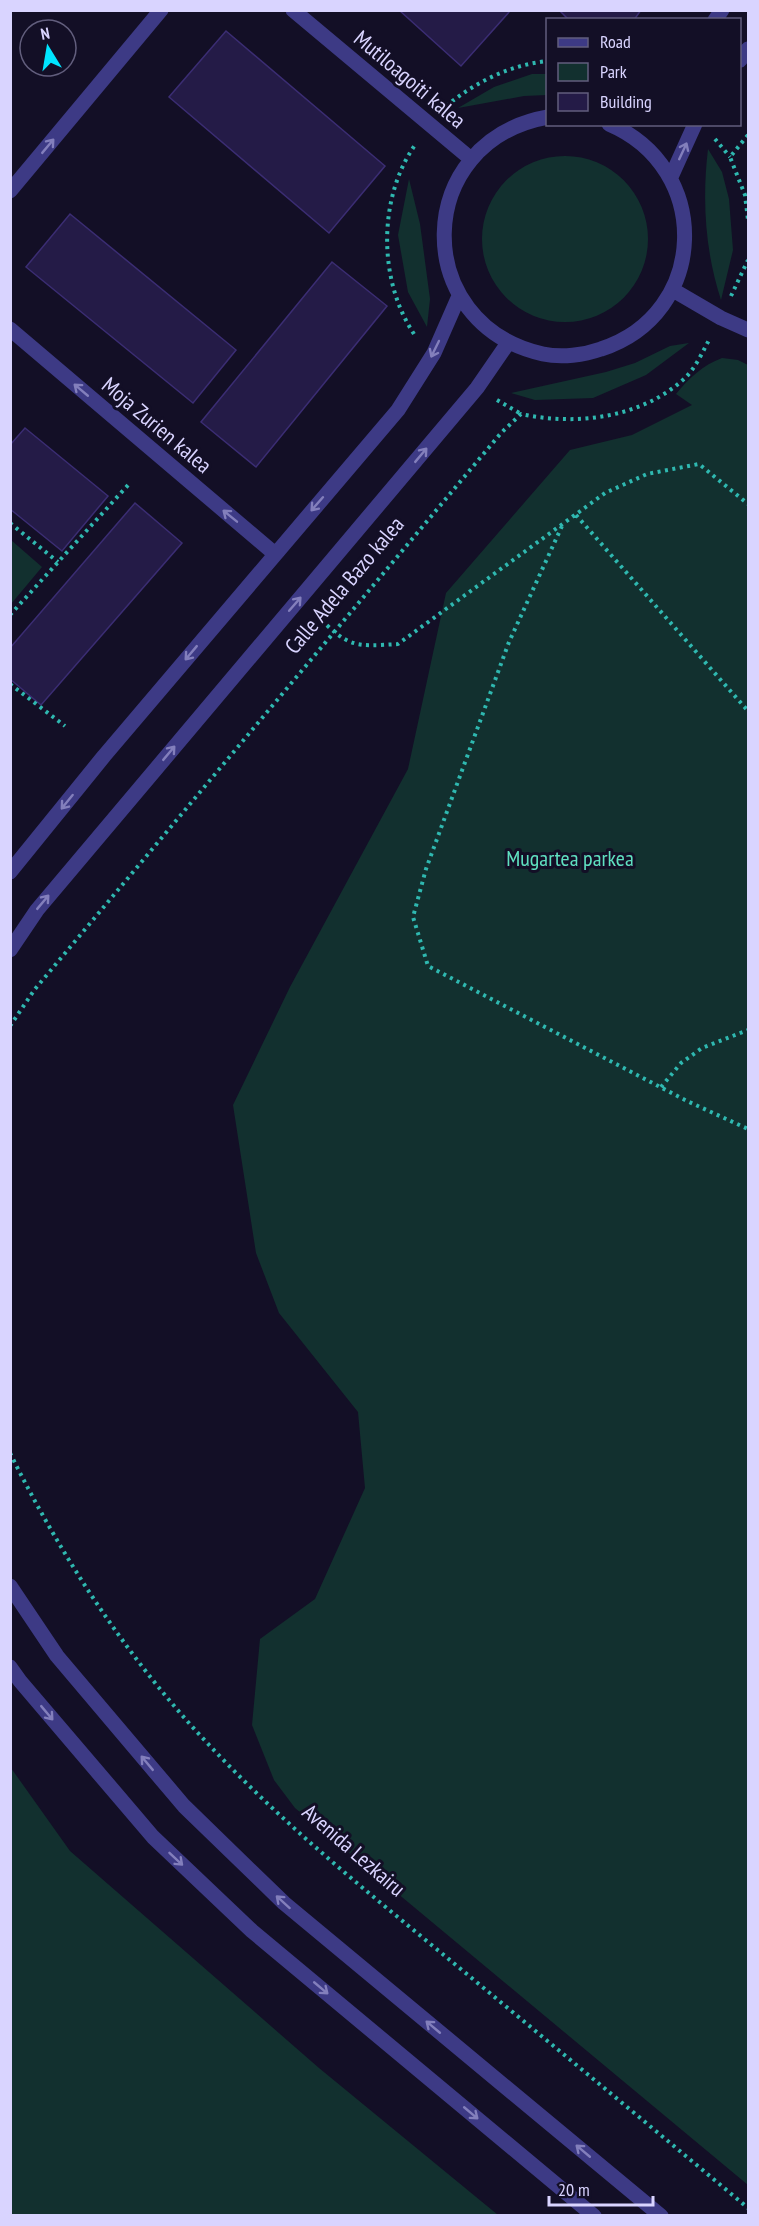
<svg xmlns="http://www.w3.org/2000/svg" width="759" height="2226" viewBox="0 0 759 2226" font-family="'PT Sans Narrow',sans-serif">
  <rect width="100%" height="100%" fill="#130f26"/>
  <path fill="#12302f" d="M532,74H547V95L524,96L458,108L494,87Z
    M708,149L722,172L729,199L733,250L721,300C705,251 702,200 708,149Z
    M482 239a83 83 0 1 1 166 0a83 83 0 1 1-166 0Z
    M409,179L420,224L430,299L427,327L408,292L398,235Z
    M689,343L646,375L593,398L535,400L511,393L606,372L635,363L670,346Z
    M722,358L738,360L748,365V2185L295,1808L274,1780L252,1725L260,1639L315,1599L365,1488L358,1412L279,1313L256,1253L233,1105L290,987L408,769L446,593L570,450L632,435L692,405L676,394C689,378 703,365 722,358Z
    M11,540L42,567L11,604Z
    M11,1768L70,1851L319,2068L498,2215H11Z"/>
  <path fill="#241b47" stroke="#3b2d73" stroke-width="1.5" d="M399,10H510V11L461,66Z
    M559,10H641L634,20H569Z
    M226,31L385,166L329,233L169,97Z
    M70,214L236,350L193,403L26,267Z
    M332,262L387,306L256,467L201,422Z
    M25,428L108,496L62,551L10,509V445Z
    M135,503L182,543L41,705L10,679V648Z"/>
  <g fill="none" stroke-linecap="round" stroke-linejoin="round">
    <path stroke="#2fb8b0" stroke-width="4" stroke-dasharray="3 4.5" stroke-linecap="butt" d="M446,106C476,82 509,65 548,61
      M748,135L730,157L745,195L748,220
      M715,139L730,157
      M731,296L748,260
      M414,334C378,280 378,198 415,145
      M497,400L521,414
      M576,515L748,711
      M10,523L58,562
      M562,526L509,642L426,869L413,917L428,966L687,1101L748,1129
      M10,615L129,484
      M316,615C349,647 353,647 398,644L605,493L647,474L699,464L748,504
      M10,684L65,726
      M10,1026L35,989L501,433L521,414C576,426 641,418 684,379C695,369 702,353 709,340
      M661,1087L681,1063L702,1048L748,1030
      M10,1453C63,1560 130,1662 212,1748C291,1832 380,1902 468,1975C562,2053 655,2130 748,2208"/>
    <path stroke="#3d3a85" stroke-width="15" d="M293,10L471,159
      M715,20L722,10
      M740,60L748,49
      M548,117C412,141 409,324 543,354C562,358 584,355 601,349C709,314 713,168 609,124
      M671,177L695,124
      M10,191L161,10
      M673,290L721,318L748,330
      M10,329L275,554
      M10,872L104,756L398,410L434,353L459,296
      M10,950L37,910L477,388L508,343
      M10,1586L57,1656L184,1806L284,1903L661,2216
      M10,1667L20,1681L153,1837L252,1931L594,2216"/>
  </g>
  <defs><path id="oneway-shaft" d="M-6 0H5M1.5-3L5.5 0L1.5 3" fill="none" stroke-width="1.6" stroke-linecap="round" stroke-linejoin="round" transform="scale(1.5)"/></defs>
  <g stroke="#837fbc">
    <use href="#oneway-shaft" transform="translate(48 146) rotate(-50)"/>
    <use href="#oneway-shaft" transform="translate(683 151) rotate(-65)"/>
    <use href="#oneway-shaft" transform="translate(435 349) rotate(116)"/>
    <use href="#oneway-shaft" transform="translate(81 390) rotate(-140)"/>
    <use href="#oneway-shaft" transform="translate(421 455) rotate(-50)"/>
    <use href="#oneway-shaft" transform="translate(317 504) rotate(131)"/>
    <use href="#oneway-shaft" transform="translate(230 516) rotate(-141)"/>
    <use href="#oneway-shaft" transform="translate(295 604) rotate(-49)"/>
    <use href="#oneway-shaft" transform="translate(191 653) rotate(130)"/>
    <use href="#oneway-shaft" transform="translate(169 753) rotate(-50)"/>
    <use href="#oneway-shaft" transform="translate(67 802) rotate(129)"/>
    <use href="#oneway-shaft" transform="translate(43 902) rotate(-50)"/>
    <use href="#oneway-shaft" transform="translate(47 1713) rotate(50)"/>
    <use href="#oneway-shaft" transform="translate(147 1763) rotate(-130)"/>
    <use href="#oneway-shaft" transform="translate(176 1859) rotate(43)"/>
    <use href="#oneway-shaft" transform="translate(283 1902) rotate(-138)"/>
    <use href="#oneway-shaft" transform="translate(321 1988) rotate(40)"/>
    <use href="#oneway-shaft" transform="translate(433 2027) rotate(-140)"/>
    <use href="#oneway-shaft" transform="translate(471 2113) rotate(40)"/>
    <use href="#oneway-shaft" transform="translate(583 2151) rotate(-140)"/>
  </g>
  <g text-anchor="middle" dominant-baseline="central" stroke-width="6" stroke-linejoin="round" paint-order="stroke">
    <g font-size="22" fill="#d9d4ff" stroke="#130f26">
      <text transform="translate(410 79) rotate(40)">Mutiloagoiti kalea</text>
      <text transform="translate(157 425) rotate(40)">Moja Zurien kalea</text>
      <text transform="translate(344 585) rotate(-50)">Calle Adela Bazo kalea</text>
      <text transform="translate(354 1850) rotate(41)">Avenida Lezkairu</text>
    </g>
    <g font-size="22" fill="#5fe0c0" stroke="#130f26">
      <text x="570" y="858">Mugartea parkea</text>
    </g>
  </g>
  <rect width="759" height="2226" fill="none" stroke="#d9d4ff" stroke-width="24"/>
  <rect x="546" y="18" width="195" height="108" fill="#130f26" stroke="#625e7d" stroke-width="1.5"/>
  <rect x="558" y="38" width="30" height="9" fill="#3d3a85" stroke="#625e7d" stroke-width="1.5"/>
  <text x="600" y="48" font-size="18" fill="#d9d4ff">Road</text>
  <rect x="558" y="63" width="30" height="18" fill="#12302f" stroke="#625e7d" stroke-width="1.5"/>
  <text x="600" y="78" font-size="18" fill="#d9d4ff">Park</text>
  <rect x="558" y="93" width="30" height="18" fill="#241b47" stroke="#625e7d" stroke-width="1.5"/>
  <text x="600" y="108" font-size="18" fill="#d9d4ff">Building</text>
  <g transform="translate(48 48) rotate(349)"><circle r="28" fill="#130f26" stroke="#625e7d" stroke-width="1.5"/>
  <path d="M0-4.5L10 22L0 15L-10 22Z" fill="#00e5ff"/>
  <text y="-9" font-size="16" font-weight="bold" text-anchor="middle" fill="#d9d4ff">N</text>
  </g>
  <path d="M549 2196v9h104v-9" fill="none" stroke="#d9d4ff" stroke-width="3"/>
  <text x="558" y="2196" font-size="18" fill="#d9d4ff" stroke="#130f26" stroke-width="4.5" paint-order="stroke">20 m</text>
</svg>
